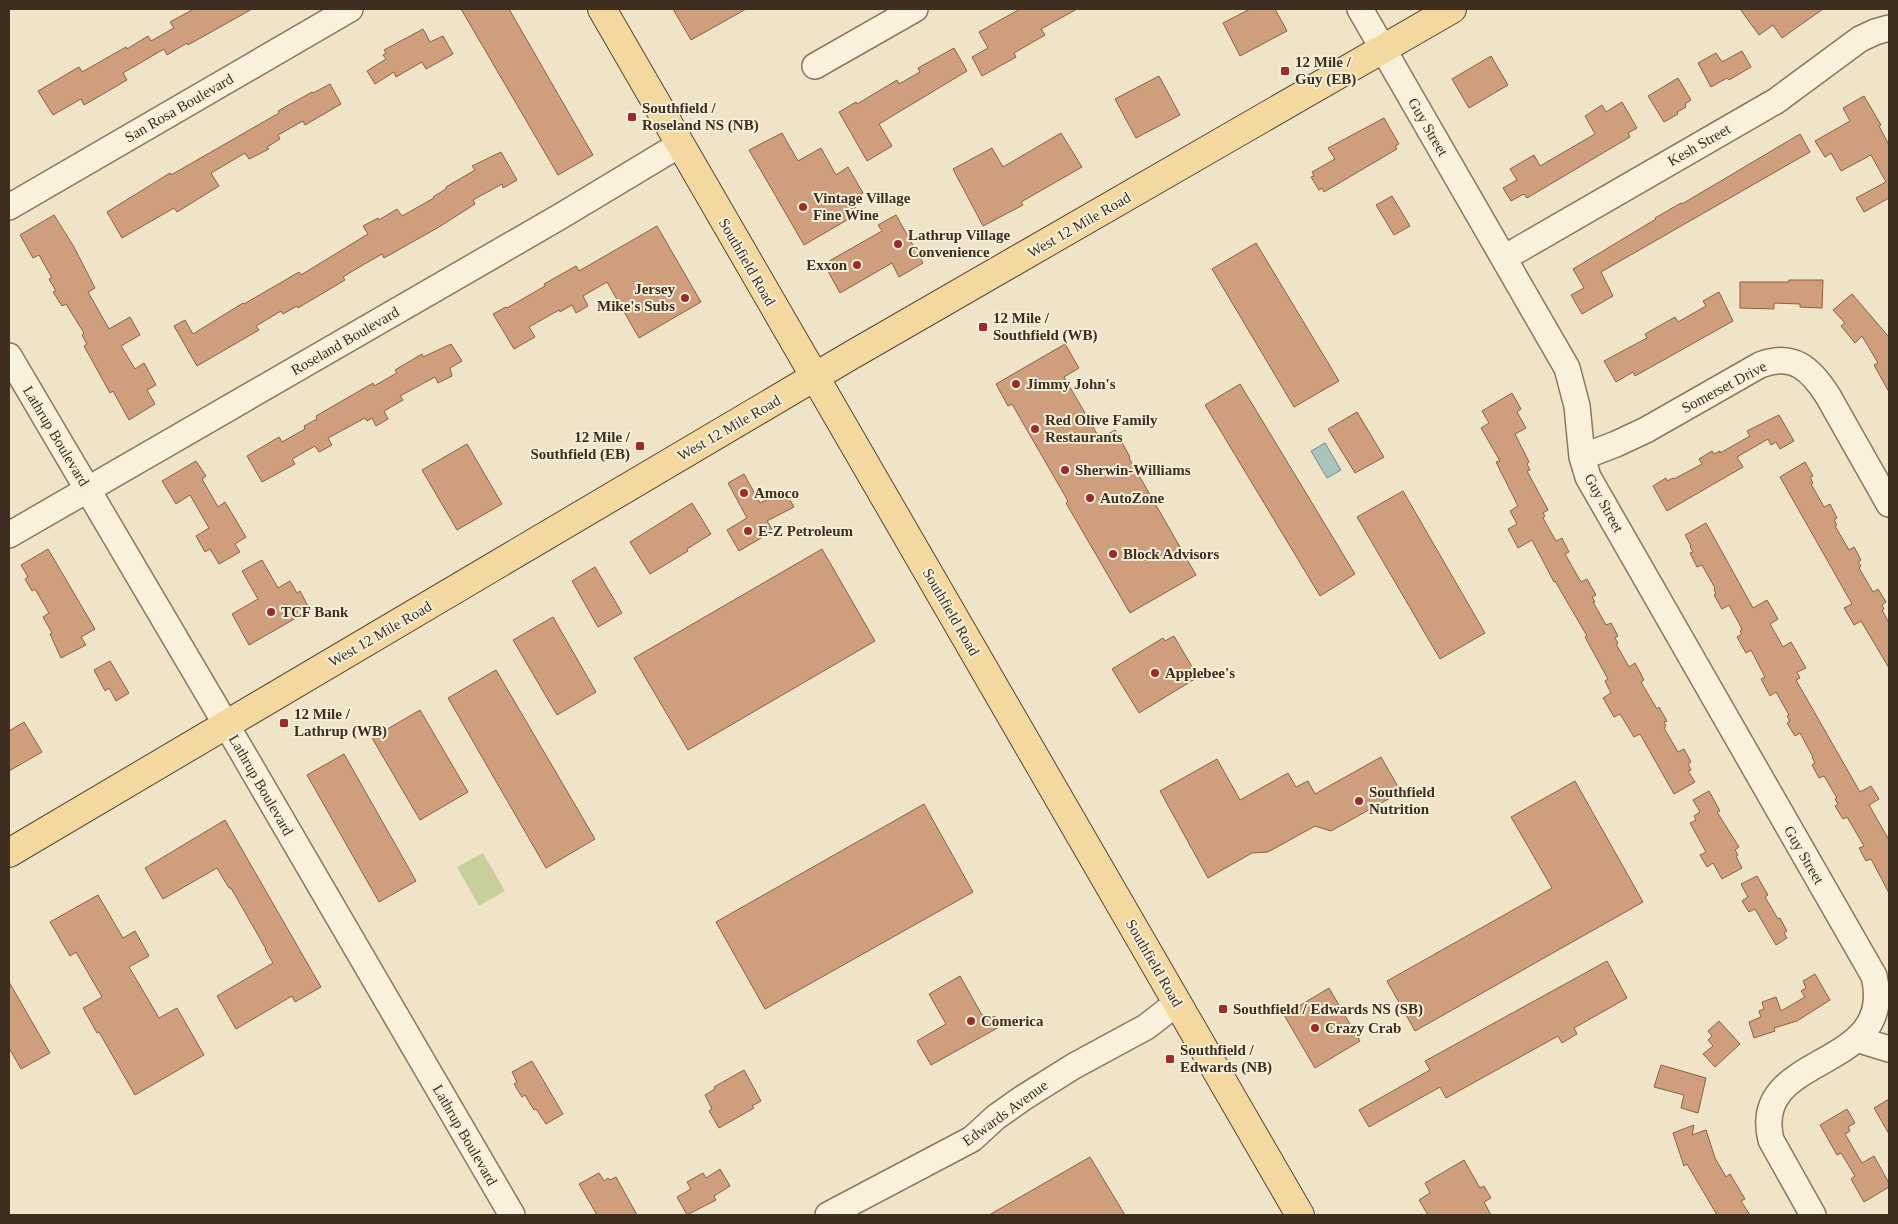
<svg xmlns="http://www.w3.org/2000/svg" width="1898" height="1224" viewBox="0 0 1898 1224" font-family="'Times New Roman',serif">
  <rect width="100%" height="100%" fill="#f0e4c8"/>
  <path fill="#c9cf9b" d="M483,853L505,891L479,906L457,867Z"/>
  <path fill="#a9c4bc" stroke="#6f938a" d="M1325,443L1341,470L1327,478L1311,451Z"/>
  <path fill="#cf9f7d" stroke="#8d5f41" d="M194,9H252L188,45L187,43L167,55L164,49L123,73L127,80L84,105L81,99L53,115L38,91L79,67L82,72L126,47L127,49L148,36L151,41L174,28L170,22Z
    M461,9H509L593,155L558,175Z
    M673,9H746L691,40Z
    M1020,9H1077L1041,29L1045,35L1014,53L1016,57L982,76L972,57L988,48L979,32Z
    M1250,9H1275L1287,31L1240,56L1223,23Z
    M1740,9H1823L1782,38L1773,25L1759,35Z
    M423,29L430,42L443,36L453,54L426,69L422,62L396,77L394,72L375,84L367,71L386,59L383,55L386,53L384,50Z
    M954,48L967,71L879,124L892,146L867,161L839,112L856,102L857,104L897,80L899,84L920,72L918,68Z
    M1742,51L1751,67L1729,80L1727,78L1711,87L1698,63L1716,53L1722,62Z
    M1491,56L1508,85L1469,108L1452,79Z
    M1159,76L1180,115L1136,138L1115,99Z
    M1678,78L1691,100L1685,104L1686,107L1677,112L1678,114L1664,122L1648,96Z
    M330,84L341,104L305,125L303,121L278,135L280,139L267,147L269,149L249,159L245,153L211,173L219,186L177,212L174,208L122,238L107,212L170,173L171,175L279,113L278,111L312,92L313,93Z
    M1864,96L1881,125L1879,126L1889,145V198L1864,212L1856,198L1886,182L1871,155L1841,171L1831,153L1825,157L1815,141L1850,121L1843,108Z
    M1622,102L1637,128L1628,133L1630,137L1527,198L1524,194L1511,201L1503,188L1517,180L1510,169L1534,155L1540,166L1595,134L1585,116L1602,105L1606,112Z
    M1384,118L1399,144L1395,146L1397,149L1324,192L1322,188L1319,190L1311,177L1314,176L1312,172L1335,159L1328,148Z
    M782,133L798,161L821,148L836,175L848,167L863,193L851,200L859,213L804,245L749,150Z
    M1061,133L1082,167L1021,202L1023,205L983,226L953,169L992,148L1003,167Z
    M1800,134L1810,152L1601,272L1613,296L1582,314L1571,295L1584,288L1573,269L1656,219L1655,218L1681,203L1682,204Z
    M501,152L517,180L503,188L502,184L473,200L475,204L439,227L384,258L382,254L356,269L343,277L345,280L298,308L297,306L283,314L281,311L256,326L259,330L197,366L174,326L185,320L193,334L243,303L244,304L299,272L301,275L368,234L363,226L378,218L379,220L397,209L402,216L434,198L433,197L446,189V187L475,170L472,166Z
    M1392,196L1410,226L1394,235L1376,205Z
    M54,215L74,247L95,288L88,292L109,329L130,317L140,335L121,346L135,369L144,363L156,385L147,390L155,404L129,420L113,391L110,393L84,346L87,344L82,335L84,333L66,304L62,306L53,292L56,291L49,279L52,278L39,255L33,258L20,235Z
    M896,215L923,263L899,277L892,263L840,293L824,264L882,231L878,225Z
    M657,226L701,302L639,338L607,282L583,296L588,306L576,313L572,305L560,312L559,310L529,327L535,337L514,349L493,314L506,307L507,308L545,286L544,284L576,266L579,271Z
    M1256,243L1339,381L1294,407L1212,269Z
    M1789,280H1823L1822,308L1800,307V304L1774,303V309L1740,308V282H1789Z
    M1719,292L1733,321L1635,376L1633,372L1616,382L1604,361L1647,338L1645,334L1675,317L1678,322L1706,306L1703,301Z
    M1852,294L1889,337V392L1874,365L1878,363L1862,336L1855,343L1841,326L1845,323L1833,310Z
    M451,344L462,361L450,368L452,376L438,383L435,377L400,396L403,400L384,411L388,419L376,426L372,418L367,421L365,418L328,438L332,445L319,452L315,446L292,459L295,464L262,482L247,456L279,437L282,442L305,429L304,426L317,419L316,416L373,383L374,386L397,373L395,370L422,354L423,357Z
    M1065,344L1079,368L1064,377L1100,439L1115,430L1130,457L1129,458L1196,575L1130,613L1066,503L1068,501L1012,404L1008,406L996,384Z
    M1240,384L1355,574L1320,596L1205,405Z
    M1512,393L1521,409L1517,412L1526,428L1515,434L1529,462L1527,464L1530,470L1527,471L1548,510L1543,513L1545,516L1543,518L1556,541L1562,538L1569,552L1565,554L1581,582L1587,579L1596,595L1592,597L1595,602H1593L1606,625L1611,623L1618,636L1615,638L1618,643L1616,644L1629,667L1635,663L1644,680L1641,682L1657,709L1659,707L1667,721L1664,722L1666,726L1664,728L1678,752L1684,749L1691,762L1688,764L1691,770L1688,771L1695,782L1674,794L1640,734L1634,737L1620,714L1614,717L1603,698L1611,693L1605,681L1608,679L1585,637L1587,636L1555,581L1554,582L1532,540L1518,548L1508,529L1517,524L1510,511L1518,506L1496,462L1500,461L1481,428L1489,423L1482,411Z
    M1357,412L1384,457L1355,473L1328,429Z
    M1779,415L1794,441L1780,449L1776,442L1771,445L1768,439L1737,457L1743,467L1667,511L1653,486L1666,478L1667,481L1673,478L1674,479L1702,464L1699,459L1712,451L1714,454L1720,451V453L1750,436L1747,431Z
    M467,444L502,504L457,530L422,470Z
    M196,461L206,476L202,479L218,507L225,502L246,537L235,544L240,552L219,564L210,549L205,552L196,536L209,528L190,495L176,504L162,481Z
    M1805,462L1813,476L1810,477L1813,483L1811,484L1824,507L1830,504L1837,518L1834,520L1837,525L1835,526L1849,550L1854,547L1861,560L1858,562L1861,566L1859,568L1873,592L1878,589L1886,602L1882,605L1884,609L1882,610L1889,623V668L1861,621L1854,625L1844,608L1852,604L1780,477Z
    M744,474L760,503L785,491L794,507L767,521L773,531L739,551L727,530L747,518L728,483Z
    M1403,491L1485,633L1440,659L1357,517Z
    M692,503L711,534L687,549L688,551L650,574L630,542Z
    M1706,523L1753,608L1767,600L1778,619L1770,624L1783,647L1791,642L1806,668L1797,672L1800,678L1796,680L1860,792L1871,786L1879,799L1869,805L1889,840V893L1871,859L1866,861L1859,848L1864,846L1847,817L1843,819L1835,806L1838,804L1835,799L1837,798L1824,776L1819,778L1812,765L1815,763L1812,757H1813L1800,733L1795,736L1787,723L1790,721L1787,716L1789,715L1776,692L1770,696L1761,679L1765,677L1751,650L1746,653L1737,637L1742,634L1740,631L1742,629L1729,605L1722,609L1714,595L1716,594L1714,589L1715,588L1702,565L1697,567L1690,553L1693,552L1690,547L1691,546L1685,535Z
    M48,549L95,629L81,637L86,645L61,658L50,634L52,633L43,617L49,613L35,589L32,591L25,579L28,577L21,565Z
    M822,549L875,641L688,750L634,658Z
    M262,560L278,588L290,581L297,593L300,591L310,610L249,645L232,614L258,599L242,571Z
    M595,567L622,613L598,627L572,581Z
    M553,617L596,692L557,715L513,640Z
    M1174,636L1198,677L1139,713L1112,669L1163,638L1165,641Z
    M110,661L129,693L116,701L109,688L105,691L94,670Z
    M496,670L595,839L546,868L448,698Z
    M420,710L468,792L420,820L372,738Z
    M24,722L42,752L9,771V731Z
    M344,754L416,881L379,902L307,775Z
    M1381,757L1401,792L1331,831L1315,826L1268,852L1252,853L1208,878L1160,791L1217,759L1240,800L1288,773L1296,787L1308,781L1315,794Z
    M1575,781L1643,902L1415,1031L1387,981L1552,888L1511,817Z
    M1709,791L1720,811L1717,812L1739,847L1735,850L1738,855L1736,856L1742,868L1722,879L1713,863L1707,867L1700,855L1706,852L1690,823L1696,820L1694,816L1700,812L1693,800Z
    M924,804L973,892L765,1009L716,922Z
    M225,820L321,987L295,1002L292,996L236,1029L217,996L273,963L265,949H266L231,888H229L217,868L163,899L145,868Z
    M1757,876L1768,895L1765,897L1778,919L1780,918L1787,931L1784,933L1787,938L1776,945L1755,909L1749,912L1742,901L1748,897L1741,884Z
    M98,895L123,938L135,931L149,956L129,967L159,1018L177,1008L204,1055L135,1095L99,1032L97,1033L83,1008L102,997L76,952L70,956L50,922Z
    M1607,961L1627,998L1574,1028L1577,1034L1562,1043L1558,1036L1446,1098L1440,1087L1369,1127L1359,1110L1430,1070L1425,1061Z
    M1815,974L1830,1000L1797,1021L1774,1028L1775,1031L1754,1038L1749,1022L1761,1017L1759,1011L1764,1009L1762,1002L1776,997L1781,1011L1805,997L1801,991L1806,988L1803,981Z
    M960,976L982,1015L996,1017L1001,1026L931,1065L917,1041L946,1024L929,994Z
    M9,982L50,1053L21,1069L9,1048Z
    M1329,988L1360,1041L1315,1068L1284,1015Z
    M1719,1021L1740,1044L1715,1067L1703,1054L1713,1046L1708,1040L1712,1036L1708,1031Z
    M532,1061L563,1114L546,1124L536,1109L534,1110L525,1095L522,1097L514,1084L517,1082L512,1072Z
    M1661,1065L1706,1078L1698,1113L1681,1108L1684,1095L1654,1087Z
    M744,1070L761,1101L752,1106L754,1108L719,1128L709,1111L712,1109L705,1095L715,1089L714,1087Z
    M1889,1099V1134L1874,1108Z
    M1847,1109L1855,1123L1848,1127L1850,1131L1845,1134L1862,1163L1874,1156L1889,1183V1187L1864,1202L1851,1179L1855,1176L1841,1153L1837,1155L1820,1125Z
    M1694,1125L1692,1135L1706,1130L1715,1158L1726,1177L1730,1174L1745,1199L1741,1201L1750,1215H1717L1687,1164L1684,1166L1673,1133Z
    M1090,1157L1125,1215H989Z
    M1464,1160L1480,1188L1484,1186L1491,1198L1484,1202L1491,1215H1428L1419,1200L1430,1193L1425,1183Z
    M720,1169L730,1186L714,1196L716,1200L687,1215L677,1197L691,1189L687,1182L703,1173L706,1178Z
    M599,1173L604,1181L608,1178L610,1180L616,1177L637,1215H597L579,1184Z"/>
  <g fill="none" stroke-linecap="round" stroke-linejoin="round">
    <g stroke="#8d765c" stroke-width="28">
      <path id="minor" d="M1360,9L1567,368L1577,406L1582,457L1588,477L1874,976C1898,1073 1749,1051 1771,1140L1813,1215
        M815,66L915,9
        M9,207L350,9
        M1504,258L1776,101L1860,39L1875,32L1889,28
        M9,356L244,755L512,1215
        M1582,457L1616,444L1646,430L1760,365C1793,352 1811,369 1828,396L1889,504
        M9,535L561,216L679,145
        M1863,1041L1889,1049
        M828,1215L972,1139L996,1117L1023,1098L1074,1066L1146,1027L1177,1003"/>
    </g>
    <g stroke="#5b4430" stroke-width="30">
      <path id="major" d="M602,9L1300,1215
        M9,853L850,356L1452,9"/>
    </g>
    <use href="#minor" stroke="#faf1dc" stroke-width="25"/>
    <use href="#major" stroke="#f3d9a0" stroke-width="28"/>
  </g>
  <g fill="#9e2a2b" stroke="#f7eed8" stroke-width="2">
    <rect x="1280" y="66" width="10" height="10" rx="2.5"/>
    <rect x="627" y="112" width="10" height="10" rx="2.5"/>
    <circle cx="803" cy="207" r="5"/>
    <circle cx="898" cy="244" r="5"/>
    <circle cx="857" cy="265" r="5"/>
    <circle cx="685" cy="298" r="5"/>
    <rect x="978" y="322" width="10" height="10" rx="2.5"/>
    <circle cx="1016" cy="384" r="5"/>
    <circle cx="1035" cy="429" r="5"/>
    <rect x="635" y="441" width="10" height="10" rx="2.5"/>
    <circle cx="1065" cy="470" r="5"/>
    <circle cx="744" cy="493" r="5"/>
    <circle cx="1090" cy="498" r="5"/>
    <circle cx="748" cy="531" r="5"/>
    <circle cx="1113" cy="554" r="5"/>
    <circle cx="271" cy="612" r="5"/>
    <circle cx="1155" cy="673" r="5"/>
    <rect x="279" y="718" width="10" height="10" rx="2.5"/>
    <circle cx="1359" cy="801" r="5"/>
    <rect x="1218" y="1004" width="10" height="10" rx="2.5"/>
    <circle cx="971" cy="1021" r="5"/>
    <circle cx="1315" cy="1028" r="5"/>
    <rect x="1165" y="1054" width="10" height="10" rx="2.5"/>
  </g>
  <g text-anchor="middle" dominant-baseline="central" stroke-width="4" stroke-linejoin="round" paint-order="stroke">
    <g font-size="15" font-weight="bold" fill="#3d2e20" stroke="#f7eed8" text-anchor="start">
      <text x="1295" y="62">12 Mile /<tspan x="1295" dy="17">Guy (EB)</tspan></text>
      <text x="642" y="108">Southfield /<tspan x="642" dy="17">Roseland NS (NB)</tspan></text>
      <text x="813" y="198">Vintage Village<tspan x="813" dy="17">Fine Wine</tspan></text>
      <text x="908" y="235">Lathrup Village<tspan x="908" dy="17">Convenience</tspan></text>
      <text x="847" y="265" text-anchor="end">Exxon</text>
      <text x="675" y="289" text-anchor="end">Jersey<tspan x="675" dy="17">Mike's Subs</tspan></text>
      <text x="993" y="318">12 Mile /<tspan x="993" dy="17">Southfield (WB)</tspan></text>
      <text x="1026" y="384">Jimmy John's</text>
      <text x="1045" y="420">Red Olive Family<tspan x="1045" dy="17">Restaurants</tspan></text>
      <text x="630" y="437" text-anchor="end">12 Mile /<tspan x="630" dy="17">Southfield (EB)</tspan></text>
      <text x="1075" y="470">Sherwin-Williams</text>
      <text x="754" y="493">Amoco</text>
      <text x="1100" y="498">AutoZone</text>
      <text x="758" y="531">E-Z Petroleum</text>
      <text x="1123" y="554">Block Advisors</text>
      <text x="281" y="612">TCF Bank</text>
      <text x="1165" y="673">Applebee's</text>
      <text x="294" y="714">12 Mile /<tspan x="294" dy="17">Lathrup (WB)</tspan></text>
      <text x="1369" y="792">Southfield<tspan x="1369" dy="17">Nutrition</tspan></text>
      <text x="1233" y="1009">Southfield / Edwards NS (SB)</text>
      <text x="981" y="1021">Comerica</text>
      <text x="1325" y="1028">Crazy Crab</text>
      <text x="1180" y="1050">Southfield /<tspan x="1180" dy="17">Edwards (NB)</tspan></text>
    </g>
    <g font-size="15" fill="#3d2e20" stroke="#f7eed8">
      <text transform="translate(179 108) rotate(-30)">San Rosa Boulevard</text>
      <text transform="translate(1428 127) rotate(60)">Guy Street</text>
      <text transform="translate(1699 145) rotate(-30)">Kesh Street</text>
      <text transform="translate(1079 225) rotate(-30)">West 12 Mile Road</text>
      <text transform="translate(747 262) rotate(60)">Southfield Road</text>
      <text transform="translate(345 341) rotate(-30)">Roseland Boulevard</text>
      <text transform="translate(1724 387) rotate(-28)">Somerset Drive</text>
      <text transform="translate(729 428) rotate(-30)">West 12 Mile Road</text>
      <text transform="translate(56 436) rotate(59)">Lathrup Boulevard</text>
      <text transform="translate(1604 503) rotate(61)">Guy Street</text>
      <text transform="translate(951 612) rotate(60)">Southfield Road</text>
      <text transform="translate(380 634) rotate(-30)">West 12 Mile Road</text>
      <text transform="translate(261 785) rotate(60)">Lathrup Boulevard</text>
      <text transform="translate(1804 855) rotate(60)">Guy Street</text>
      <text transform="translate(1154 963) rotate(60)">Southfield Road</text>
      <text transform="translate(1005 1113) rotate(-36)">Edwards Avenue</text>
      <text transform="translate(465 1135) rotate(60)">Lathrup Boulevard</text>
    </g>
  </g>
  <rect width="1898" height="1224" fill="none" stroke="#3d2e20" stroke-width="20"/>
</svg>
